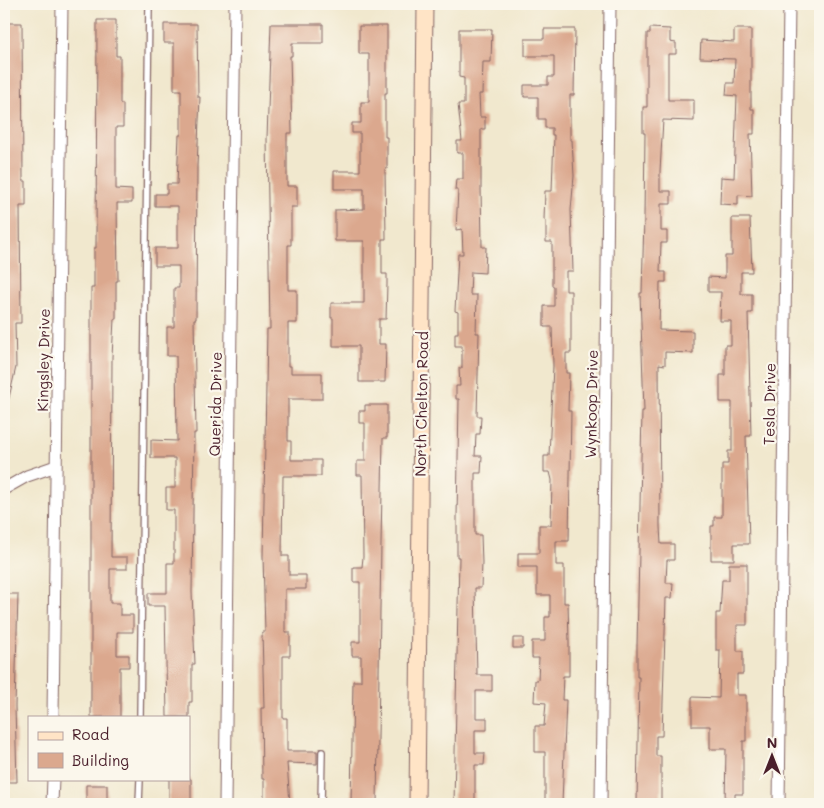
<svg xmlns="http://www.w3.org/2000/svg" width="824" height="808" viewBox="0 0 824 808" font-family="Mali,sans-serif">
  <rect width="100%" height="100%" fill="#fbf7ec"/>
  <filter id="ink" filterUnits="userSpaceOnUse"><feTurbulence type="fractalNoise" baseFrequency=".02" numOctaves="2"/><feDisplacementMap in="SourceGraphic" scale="10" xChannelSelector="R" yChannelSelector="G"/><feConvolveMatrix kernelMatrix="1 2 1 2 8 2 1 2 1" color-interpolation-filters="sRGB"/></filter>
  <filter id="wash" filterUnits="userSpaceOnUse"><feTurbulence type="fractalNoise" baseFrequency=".0096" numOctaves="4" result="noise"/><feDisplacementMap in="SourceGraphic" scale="20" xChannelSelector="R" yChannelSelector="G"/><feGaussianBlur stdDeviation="1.12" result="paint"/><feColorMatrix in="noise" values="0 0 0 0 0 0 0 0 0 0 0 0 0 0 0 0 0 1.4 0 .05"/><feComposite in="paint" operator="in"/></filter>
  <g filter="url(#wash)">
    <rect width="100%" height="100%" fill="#f1e8ce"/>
    <g id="blocks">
      <path fill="#dba88e" d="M97,20H116V56H120V104H123V127H116V189L132,190V203H117L118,281H116V319H114L112,357L111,557H127V569H110V603H120V615H133V632H117V655H129V667H120V717H91V288H94V248H96Z
        M4,23H22L23,181H26V206H20L21,323H15L16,367L8,402H4V94H7V49H4Z
        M164,24H197L198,97H200L197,166L196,319H194L196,433H194L192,592L195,664H192V702H189V717H167L165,606H148V593H167V563H174V510H166V488H175V458H151V440L177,441L176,356H167V327H174V288H179V266H155V248H178V206H155V194H167V184H177L179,135H181V90H174V43H164Z
        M271,24H323V43H292V56H290L292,133H287V186H297V207H291V245H288V290H297V323H288V366H291V373H322V399H288V441H291V460H321V476H283L282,556H289V575H306V589H285V632H290V656H283V718H287V751H317V764L287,763L290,804H264V779H262L261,708H264L262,632H265L263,556L267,329H270L267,138Z
        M359,26H387V93H385V137H387V169H385L386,239H382V274H387V284L386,319H379V344H386L385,382H359V346H333V318H331V303H364V241H335V210L364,209V189H334V171H360V133H352V123H361V102H369V54H359Z
        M650,28L670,29V42L676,43V54H668V100H694V121L663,120L660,171V191H671V204H661V231H667V243H661L660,272H666V282H660L659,330L693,331V353L665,352V365L659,364L660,527L661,544H674V560H667L666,583H673L672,598H666L662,736H656V756H661V804H637L639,677H637V647L642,411H644L640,293H642L644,218L645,133H643V107H647V33H650Z
        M459,29H492L491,62H483L482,94H479L480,117H485V129H481V188L482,247H486L485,273L471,272L470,295H477L476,333H479L477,416H481L480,434H476L475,456H482L481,473H475V535H481L482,563L481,588H475L477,675H492V691H476V718H487V730H475V753H485L484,765H475V804H454L459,557H457V518L459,399H456V386H460L459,368H462V346H455V333H458V312L455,311L458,254H463L462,229L456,230L458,190H455L456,179H463V153H457V141H462L458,104H464V78L459,77Z
        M544,29H575L574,95H570V140H572L574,176L571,210L573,271H566V291H571V353H566V373H569L568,411H571L569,541H556V565H564V603H568L569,642V676H563L562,700H566L562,804H545V752H535V726H544L546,703L534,702L535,680H538L539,658H532V641H545V617H550V595H537V567H518V553H539V525H551L552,480L550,472H544V456H549L553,366L552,327H544V306H554V286H552V242H546V220H544L545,191H552L554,135H552V128H545V119H538V97H524V85H548V77H554V56H525V39H544Z
        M734,29H751V109H754V134H750L752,196L738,195V205L720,204L721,177L734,178L737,96L726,95L727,83H734L735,59L700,58L701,40L734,42Z
        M732,218H750L752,272H741V294H752V313H748L751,436H746L749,544H734V560H711V526H714V517H722V464H728V451H732V402H720V375H725V345H731V321H720L721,292H708V277L725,278V256H732Z
        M365,405H387V438H383L381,544L377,804H351L353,681H361V656H352V642H360V582H353V567H362L363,557L362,475H357V461H365V423H359V411H365Z
        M729,564H747V625H737V651H743V674H737V695H746V741H743V794H735V804H725L726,749H710V726H692V697L719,698L720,650H716V613H720L722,580H729Z
        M4,594H18L15,706L17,782H4Z
        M513,638H523V648H513Z
        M169,779H191V804H169Z
        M86,785H107V804H86Z"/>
    </g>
  </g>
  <g filter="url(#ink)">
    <use href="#blocks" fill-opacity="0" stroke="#846564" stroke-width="1"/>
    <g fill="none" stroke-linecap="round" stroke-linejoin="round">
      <g stroke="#846564" stroke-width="8">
        <path id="service" d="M140,717L149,4
          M139,804L140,779
          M321,804L322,752"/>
      </g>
      <g stroke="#846564" stroke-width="13">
        <path id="minor" d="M4,489L27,476L56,466
          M53,717L62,4
          M52,804L53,779
          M225,804L235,4
          M601,804L610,4
          M779,804L789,4"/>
      </g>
      <g stroke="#846564" stroke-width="17">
        <path id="secondary" d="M417,804L425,4"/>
      </g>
      <use href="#service" stroke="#fff" stroke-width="5.5"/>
      <use href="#minor" stroke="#fff" stroke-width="11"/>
      <use href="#secondary" stroke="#ffe4c6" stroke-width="15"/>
    </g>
  </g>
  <g text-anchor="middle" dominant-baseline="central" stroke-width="4.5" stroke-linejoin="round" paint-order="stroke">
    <g font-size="15" fill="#4a1f2b" stroke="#fbf7ec">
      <text transform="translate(43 360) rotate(-89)">Kingsley Drive</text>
      <text transform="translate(215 404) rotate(-89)">Querida Drive</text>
      <text transform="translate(421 404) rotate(-89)">North Chelton Road</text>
      <text transform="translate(591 404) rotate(-89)">Wynkoop Drive</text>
      <text transform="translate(769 404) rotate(-89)">Tesla Drive</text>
    </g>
  </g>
  <rect width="824" height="808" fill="none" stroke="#fbf7ec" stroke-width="20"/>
  <rect x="28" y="716" width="162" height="65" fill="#fbf7ec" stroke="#b4a19f"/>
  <rect x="38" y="732" width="25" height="8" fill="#ffe4c6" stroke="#b4a19f"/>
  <text x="72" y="740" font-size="15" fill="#4a1f2b">Road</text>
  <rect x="38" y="753" width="25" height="15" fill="#dba88e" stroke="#b4a19f"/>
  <text x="72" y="766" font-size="15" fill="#4a1f2b">Building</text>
  <g transform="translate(772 756)" stroke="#fbf7ec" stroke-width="4" paint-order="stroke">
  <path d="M0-4L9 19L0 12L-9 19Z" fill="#4a1f2b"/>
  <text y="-8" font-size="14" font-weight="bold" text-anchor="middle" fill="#4a1f2b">N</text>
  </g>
</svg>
